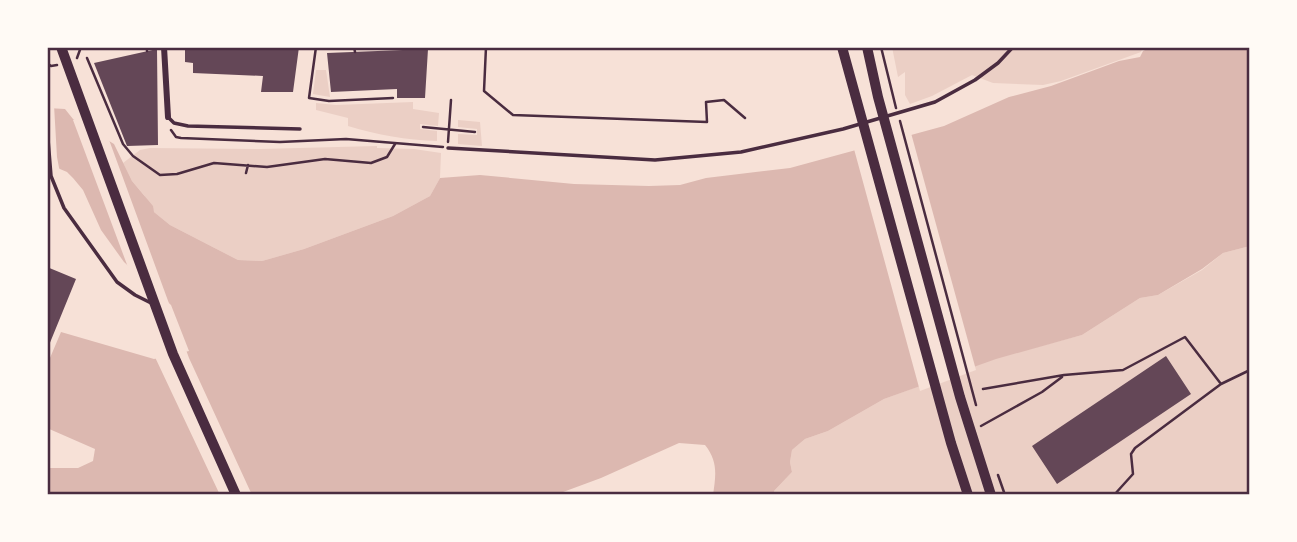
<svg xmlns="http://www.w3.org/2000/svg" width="1297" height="542" viewBox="0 0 1297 542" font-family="Spectral,serif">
  <rect width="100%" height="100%" fill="#f7e1d7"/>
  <path fill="#ebcfc5" d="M892,47H1143L1141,52L1061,81L1043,85L993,83L972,75L932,96L910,104L905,95V72L898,77Z
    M316,70H326L330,97L313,94Z
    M413,102V109L439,113L438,126L420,124V129L437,131V141C406,140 378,135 348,126V118L316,110V103L336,105Z
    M458,120L480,122L482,146L458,144V134L477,135V129L458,127Z
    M377,146V148L414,149L441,153L440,178L430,196L393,216L304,249L262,261L238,260L170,225L154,212L144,195L132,181L123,163L140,150L150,148L260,149Z
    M1250,246V495H774V491L792,472L790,462L792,450L805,439L828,431L884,399L996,358L1082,335L1140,298L1158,295L1202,270L1223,253Z"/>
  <path fill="#dcb8b0" d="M1250,47V246L1223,253L1202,269L1158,295L1140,298L1082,335L996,359L884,399L828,431L805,439L792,450L790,462L792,472L774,491V495H713C716,475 718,461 705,445L679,443L601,478L555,495H47V468H78L93,461L95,449L47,428V365L61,332L154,359L189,351L171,305L124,262L101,230L83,190L73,178L67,172L53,166L55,129L47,108L65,109L73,119L114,144L132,181L153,206L154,212L170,225L238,260L262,261L304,249L393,216L430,196L440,178L480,175L574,184L649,186L680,185L706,178L790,168L944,126L1009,97L1051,86L1119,61L1140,57L1143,51L1149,48Z"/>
  <path fill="#f7e1d7" d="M47,105H54L57,157L60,173L47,170V139L52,140V131L47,128Z
    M77,118L108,137L189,358L252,495H220L154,355L184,349L168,307L129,270L73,120Z
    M911,133L976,370L920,391L854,149Z"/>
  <path fill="#644757" d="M185,47H299L293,92H261L263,76L193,73V63L185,62Z
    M157,49L158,145L127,146L94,63Z
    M428,49L425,98H397V89L331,92L327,53Z
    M47,267L76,279L47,350Z
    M1166,356L1191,394L1057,484L1032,446Z"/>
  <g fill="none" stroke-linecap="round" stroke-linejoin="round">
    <path stroke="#4a2c40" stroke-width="2.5" d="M147,47V51
      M316,47L309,98L329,101L393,98
      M354,47L355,52
      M486,47L484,91L513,115L707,122L706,102L724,100L745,118
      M881,47L896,108
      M77,58L81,47
      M87,58L123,144L133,156L160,175L177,174L214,163L267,167L325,159L371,163L387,157L395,144
      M47,63L51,66L57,65
      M900,121L976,405
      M423,127L475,132
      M171,130L176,137L181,138L280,142L346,139L443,147
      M448,142L451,100
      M246,173L248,165
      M1221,384L1250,370
      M983,389L1064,375L1123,370L1185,337L1221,384L1135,448L1131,454L1133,474L1114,495
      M981,426L1042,392L1062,377
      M998,475L1005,495"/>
    <path stroke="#4a2c40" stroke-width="3.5" d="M168,117L174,123L188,126L300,129
      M47,127L51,176L64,208L117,282L135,295L151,303
      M448,148L655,160L741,152L843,129L935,102L975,80L998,63L1013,47"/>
    <path stroke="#4a2c40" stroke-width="6" d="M164,47L168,117"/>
    <path stroke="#4a2c40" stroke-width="10" d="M61,47L173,354L236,495"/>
    <path stroke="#4a2c40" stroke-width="10" d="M842,47L951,443L968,495
      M867,47L878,97L960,397L991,495"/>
  </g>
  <rect width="1297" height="542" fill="none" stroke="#fffaf5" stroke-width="98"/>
  <rect x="49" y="49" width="1199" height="444" fill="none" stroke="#4a2c40" stroke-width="2.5"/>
</svg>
